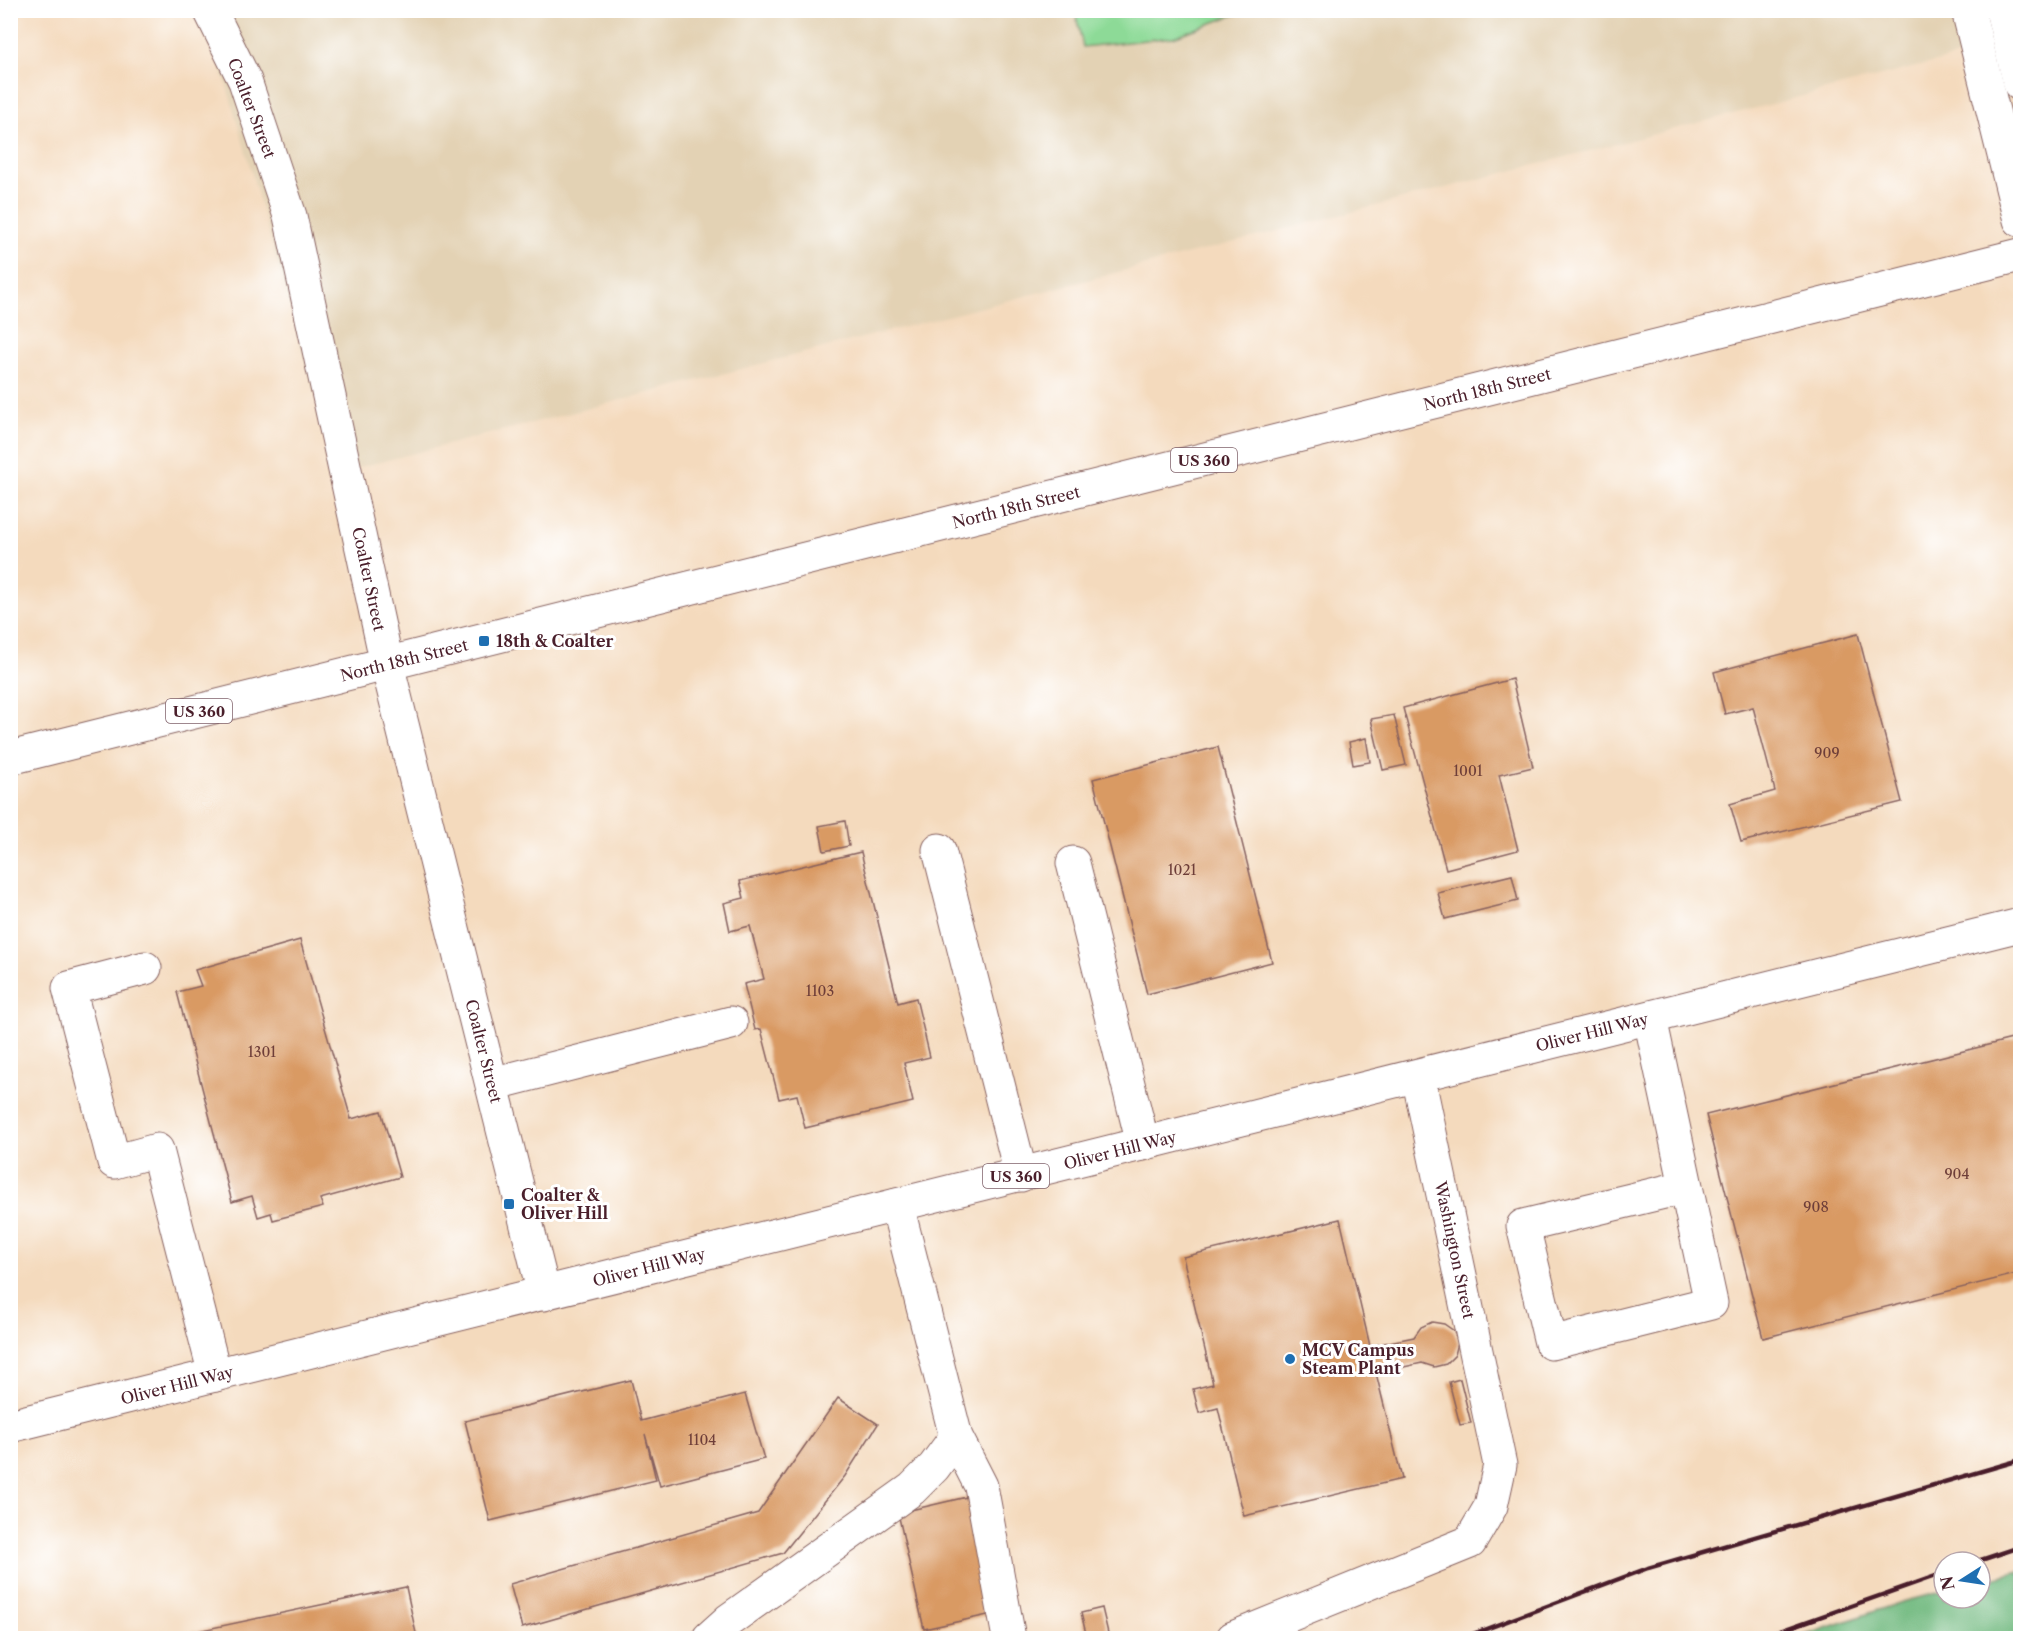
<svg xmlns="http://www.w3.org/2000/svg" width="2031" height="1649" viewBox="0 0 2031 1649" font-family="'Libre Caslon Text',serif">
  <rect width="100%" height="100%" fill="#fff"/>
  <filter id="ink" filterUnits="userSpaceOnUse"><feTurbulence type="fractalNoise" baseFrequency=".0167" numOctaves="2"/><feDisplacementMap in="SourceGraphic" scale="12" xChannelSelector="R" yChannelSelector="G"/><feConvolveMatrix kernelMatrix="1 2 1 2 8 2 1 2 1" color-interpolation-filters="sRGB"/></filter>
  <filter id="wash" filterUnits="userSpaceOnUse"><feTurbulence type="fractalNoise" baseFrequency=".008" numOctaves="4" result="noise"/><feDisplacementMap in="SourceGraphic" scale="24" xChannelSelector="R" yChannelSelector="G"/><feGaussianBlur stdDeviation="1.35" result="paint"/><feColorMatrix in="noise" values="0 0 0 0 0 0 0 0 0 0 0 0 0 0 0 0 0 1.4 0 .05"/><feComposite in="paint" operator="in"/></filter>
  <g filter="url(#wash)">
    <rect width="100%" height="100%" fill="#f4dabd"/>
    <path fill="#e3d2b4" d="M1968,10L1978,51L337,473L227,86L200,11Z"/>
    <path fill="#8dda97" stroke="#6c7c61" stroke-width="1.5" d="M1075,11V10L1245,11L1173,37L1083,47Z"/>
    <path fill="#72ba80" stroke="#5e6c56" stroke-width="1.5" d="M2020,1571V1638H1797L1902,1602L1944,1591V1598H1980V1581Z"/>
    <g id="blocks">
      <path fill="#d99a63" d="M1858,634L1902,802L1741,842L1730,804L1775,791L1753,707L1725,714L1714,672Z
        M1512,679L1533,767L1499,775L1518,850L1446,869L1403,708Z
        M1394,715L1406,765L1383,770L1371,719Z
        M1366,738L1370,762L1353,765L1349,742Z
        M1218,747L1272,962L1147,994L1093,779Z
        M845,821L849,846L824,851L819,826Z
        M861,852L898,1003L916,998L930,1057L904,1063L913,1102L805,1128L797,1095L779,1099L761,1029L755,1030L744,984L764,979L750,926L730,931L724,903L744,898L740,881Z
        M1512,875L1518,901L1445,919L1438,893Z
        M300,940L351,1119L381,1111L400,1177L320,1199L323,1207L273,1220L271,1213L258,1217L252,1196L232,1202L177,992L201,986L195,970Z
        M2020,1037V1273L1763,1338L1706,1115Z
        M1340,1219L1370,1346L1414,1337L1421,1327L1432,1322L1444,1324L1454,1331L1458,1343L1455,1355L1446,1364L1434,1367L1422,1363L1376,1373L1402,1479L1244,1516L1218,1408L1199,1413L1193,1389L1213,1384L1183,1257Z
        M1460,1379L1471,1423L1460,1425L1449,1382Z
        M631,1380L641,1421L745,1394L764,1459L660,1486L645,1434L656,1480L490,1521L465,1421Z
        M838,1398L878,1424L845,1476L783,1553L522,1628L510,1584L758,1513Z
        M971,1496L997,1613L924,1629L898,1513Z
        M406,1587L417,1638H169V1637Z
        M1102,1608L1108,1633L1087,1638L1081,1613Z"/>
    </g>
  </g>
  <g filter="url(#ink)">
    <use href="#blocks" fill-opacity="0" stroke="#86605e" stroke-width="1.5"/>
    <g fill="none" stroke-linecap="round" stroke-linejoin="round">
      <g stroke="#86605e" stroke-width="35">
        <path id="minor" d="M210,10L245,81L290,216L387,664L544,1294
          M2002,10L2020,84
          M939,850L1021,1175
          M1073,863L1143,1144
          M145,968L69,988L114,1162L157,1150L215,1375
          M1650,1018L1711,1303L1551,1343L1523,1226L1685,1187
          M492,1084L731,1023
          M956,1437L981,1486L1009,1638
          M709,1638L729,1620L912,1489L934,1467L956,1437L897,1205
          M1233,1638L1470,1542L1491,1506L1500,1465L1418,1076"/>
      </g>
      <g stroke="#86605e" stroke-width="35">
        <path id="major" d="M1968,10L2020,220
          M10,758L2020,255
          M10,1426L2020,925"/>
      </g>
      <use href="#minor" stroke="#fff" stroke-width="33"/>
      <use href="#major" stroke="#fff" stroke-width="33"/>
      <path stroke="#4a1f2b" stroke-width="4.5" d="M1975,1562L2020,1547
        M1462,1638L1648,1568L2020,1460
        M1760,1638L1944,1573"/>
    </g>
  </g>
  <g fill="#1f6fb2" stroke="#fff" stroke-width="2">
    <rect x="478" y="635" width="12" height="12" rx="3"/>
    <rect x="503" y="1198" width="12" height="12" rx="3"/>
    <circle cx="1290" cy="1359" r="6"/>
  </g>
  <g text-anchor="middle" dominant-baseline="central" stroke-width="6" stroke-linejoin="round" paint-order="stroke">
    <g font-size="14" fill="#6e3e39">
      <text x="1827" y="753">909</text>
      <text x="1468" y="771">1001</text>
      <text x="1182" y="870">1021</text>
      <text x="820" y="991">1103</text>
      <text x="262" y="1052">1301</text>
      <text x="1957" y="1174">904</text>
      <text x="1816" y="1207">908</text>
      <text x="702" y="1440">1104</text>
    </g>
    <g fill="#fff" stroke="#80626b" stroke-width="1.5">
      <rect x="1171" y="448" width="66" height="24" rx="4.5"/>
      <rect x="166" y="699" width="66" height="24" rx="4.5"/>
      <rect x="983" y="1164" width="66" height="24" rx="4.5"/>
    </g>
    <g font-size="15" font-weight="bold" fill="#4a1f2b">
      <text x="1204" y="460">US 360</text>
      <text x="199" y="711">US 360</text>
      <text x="1016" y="1176">US 360</text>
    </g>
    <g font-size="16" fill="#4a1f2b" stroke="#fff">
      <text transform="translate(252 108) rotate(69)">Coalter Street</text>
      <text transform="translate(1487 389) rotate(-14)">North 18th Street</text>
      <text transform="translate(1016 507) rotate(-14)">North 18th Street</text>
      <text transform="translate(369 579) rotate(78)">Coalter Street</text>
      <text transform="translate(404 660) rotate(-14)">North 18th Street</text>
      <text transform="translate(1592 1032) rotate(-14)">Oliver Hill Way</text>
      <text transform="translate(484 1051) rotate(76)">Coalter Street</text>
      <text transform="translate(1120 1150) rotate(-14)">Oliver Hill Way</text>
      <text transform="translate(1455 1250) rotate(78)">Washington Street</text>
      <text transform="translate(649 1267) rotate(-14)">Oliver Hill Way</text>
      <text transform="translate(177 1385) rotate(-14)">Oliver Hill Way</text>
    </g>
    <g font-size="16" font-weight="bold" fill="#4a1f2b" stroke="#fff" text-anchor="start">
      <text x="496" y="641">18th &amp; Coalter</text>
      <text x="521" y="1195">Coalter &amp;<tspan x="521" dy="18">Oliver Hill</tspan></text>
      <text x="1302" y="1350">MCV Campus<tspan x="1302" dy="18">Steam Plant</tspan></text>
    </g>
  </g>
  <rect width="2031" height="1649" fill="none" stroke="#fff" stroke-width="36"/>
  <g transform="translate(1962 1580) rotate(258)"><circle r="28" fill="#ffffff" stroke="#b7a5aa" stroke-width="1.5"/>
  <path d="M0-4.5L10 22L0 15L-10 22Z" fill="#1f6fb2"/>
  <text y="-9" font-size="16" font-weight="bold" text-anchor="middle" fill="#4a1f2b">N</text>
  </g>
</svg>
